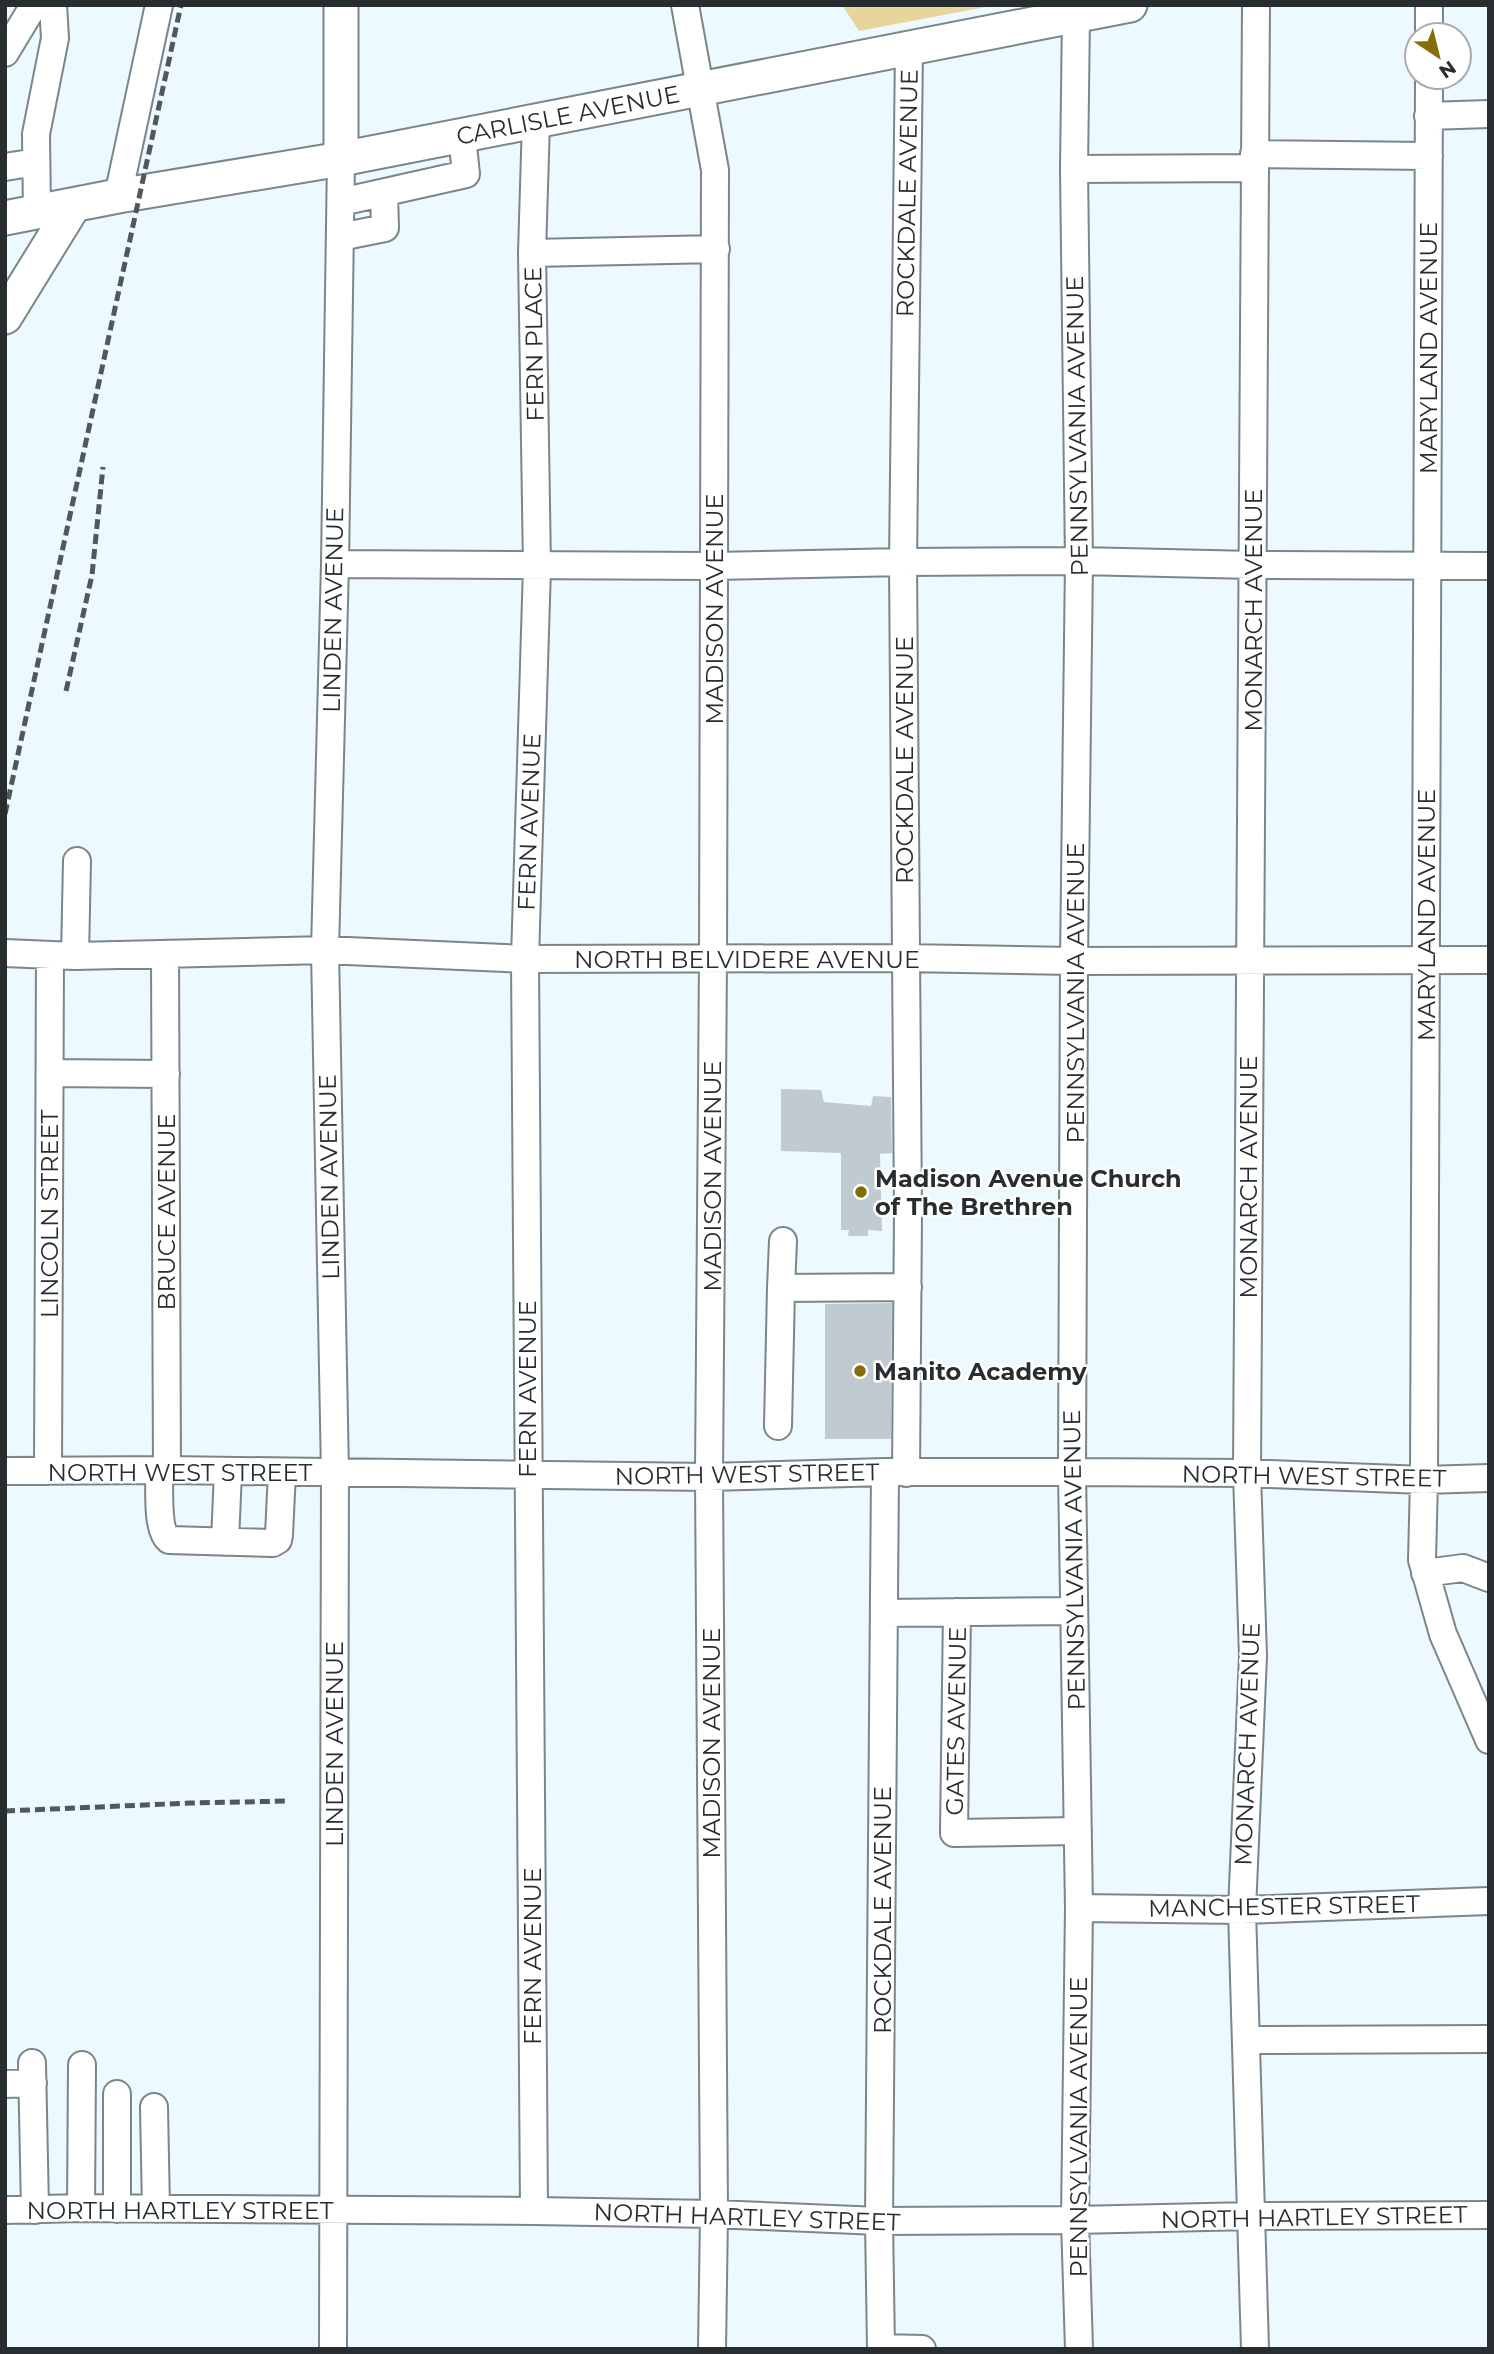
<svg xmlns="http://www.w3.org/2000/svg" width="1494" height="2354" viewBox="0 0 1494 2354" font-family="Montserrat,sans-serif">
  <rect width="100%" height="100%" fill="#ecf9fe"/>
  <path fill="#e7d59b" d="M842,5H996L859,31Z"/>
  <path fill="#bfcbd1" d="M781,1089L821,1090L824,1102L871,1106L873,1096L891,1097L892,1153L880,1154L882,1231L868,1230V1236H848L849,1230H841V1153L781,1151Z
    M892,1303L891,1439H825V1304Z"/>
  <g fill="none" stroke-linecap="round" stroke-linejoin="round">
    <g stroke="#7b868b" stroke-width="30">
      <path id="minor" d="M685,5L715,170L713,959L709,1477L714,2214L712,2349
        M1076,15L1074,169L1079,561L1074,961L1072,1472L1079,1908L1075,2220L1079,2349
        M1429,35V5
        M5,53L34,5
        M1429,77L1424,1480L1422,1560L1443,1634L1489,1740
        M1428,116L1489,114
        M1254,154L1429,156
        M5,167L36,162
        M1074,169L1254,168
        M118,196L159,5
        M341,202L466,174L462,136
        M37,212L36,134L55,38L53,5
        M340,237L385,228L384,193
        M532,253L716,249
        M335,564L713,566L903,562L1079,561L1253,565L1489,566
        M5,953L75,956L325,950L525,959L905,958L1074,961L1489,960
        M165,954L167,1470
        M75,956L77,861
        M50,1073L166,1074
        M781,1288L783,1241
        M778,1426L781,1288L908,1287
        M159,1470C160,1487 156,1530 169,1540L273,1543L278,1540L279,1535L282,1472
        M5,1471L167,1470L709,1477L885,1472H1072L1247,1473L1424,1480L1489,1478
        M48,1471L50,956
        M906,1473L908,1213L903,562L909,48
        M225,1542L228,1471
        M1425,1573L1463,1568L1489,1578
        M957,1612L954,1833L1078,1831
        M884,1613L1074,1611
        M1079,1908L1242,1910L1489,1901
        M1247,2040L1489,2039
        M32,2063L35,2210
        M5,2084L33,2083
        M154,2107L156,2209
        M81,2208L82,2065
        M117,2209V2094
        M5,2210L81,2208L534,2211L714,2214L879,2221L1075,2220L1250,2216L1489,2215
        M534,2211L525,959L537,567L532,253L536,121
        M881,2348L922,2349
        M333,2349L335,1473L325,950L335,564L341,159
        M881,2349L879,2221L885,1472
        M1255,2349L1242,1910L1253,1656L1247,1473L1256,5"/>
    </g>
    <g stroke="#7b868b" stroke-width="37">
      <path id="major" d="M341,5V159
        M5,218L118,196L341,159L1130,5
        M5,317L74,205"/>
    </g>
    <use href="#minor" stroke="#fff" stroke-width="26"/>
    <use href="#major" stroke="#fff" stroke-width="33"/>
    <path stroke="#51575a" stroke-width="5" stroke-dasharray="10 5" stroke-linecap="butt" d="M66,691L92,575L103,467
      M5,814L181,5
      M5,1811L191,1803L289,1801"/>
  </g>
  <g fill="#866d0a" stroke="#fff" stroke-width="2.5">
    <circle cx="861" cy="1192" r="7"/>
    <circle cx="860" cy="1371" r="7"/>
  </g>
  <g text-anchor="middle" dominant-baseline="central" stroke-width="5" stroke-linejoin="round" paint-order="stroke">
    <g font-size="24" fill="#282d2f" stroke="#fff">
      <text transform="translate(568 115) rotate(-11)">CARLISLE AVENUE</text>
      <text transform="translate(907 193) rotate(-89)">ROCKDALE AVENUE</text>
      <text transform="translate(534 344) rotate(-91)">FERN PLACE</text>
      <text transform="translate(1428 348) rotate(-90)">MARYLAND AVENUE</text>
      <text transform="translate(1077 426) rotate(-91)">PENNSYLVANIA AVENUE</text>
      <text transform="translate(714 609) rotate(-90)">MADISON AVENUE</text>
      <text transform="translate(333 610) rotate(-89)">LINDEN AVENUE</text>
      <text transform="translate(1253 610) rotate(-90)">MONARCH AVENUE</text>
      <text transform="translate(904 760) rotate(-90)">ROCKDALE AVENUE</text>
      <text transform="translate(529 822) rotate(-88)">FERN AVENUE</text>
      <text transform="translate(1426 915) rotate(-90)">MARYLAND AVENUE</text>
      <text x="747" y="959">NORTH BELVIDERE AVENUE</text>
      <text transform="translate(1075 993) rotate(-90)">PENNSYLVANIA AVENUE</text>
      <text transform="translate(712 1176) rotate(-90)">MADISON AVENUE</text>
      <text transform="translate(329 1177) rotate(-91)">LINDEN AVENUE</text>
      <text transform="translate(1248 1177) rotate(-90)">MONARCH AVENUE</text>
      <text transform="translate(166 1212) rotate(-90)">BRUCE AVENUE</text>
      <text transform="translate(49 1214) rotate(-90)">LINCOLN STREET</text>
      <text transform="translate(527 1389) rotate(-90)">FERN AVENUE</text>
      <text x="180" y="1472">NORTH WEST STREET</text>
      <text transform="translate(747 1474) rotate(-1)">NORTH WEST STREET</text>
      <text transform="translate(1314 1476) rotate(1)">NORTH WEST STREET</text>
      <text transform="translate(1074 1560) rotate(-91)">PENNSYLVANIA AVENUE</text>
      <text transform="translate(956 1721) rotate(-89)">GATES AVENUE</text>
      <text transform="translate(711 1743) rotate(-90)">MADISON AVENUE</text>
      <text transform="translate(334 1744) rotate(-90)">LINDEN AVENUE</text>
      <text transform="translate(1247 1744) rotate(-88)">MONARCH AVENUE</text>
      <text transform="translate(1284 1906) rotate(-1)">MANCHESTER STREET</text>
      <text transform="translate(882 1910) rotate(-90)">ROCKDALE AVENUE</text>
      <text transform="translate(532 1956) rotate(-90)">FERN AVENUE</text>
      <text transform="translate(1078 2127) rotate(-90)">PENNSYLVANIA AVENUE</text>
      <text x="180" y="2210">NORTH HARTLEY STREET</text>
      <text transform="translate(747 2217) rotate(2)">NORTH HARTLEY STREET</text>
      <text transform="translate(1314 2217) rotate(-1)">NORTH HARTLEY STREET</text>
    </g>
    <g font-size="24" font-weight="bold" fill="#282d2f" stroke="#fff" text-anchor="start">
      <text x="875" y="1178">Madison Avenue Church<tspan x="875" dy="28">of The Brethren</tspan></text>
      <text x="874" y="1371">Manito Academy</text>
    </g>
  </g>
  <rect width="1494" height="2354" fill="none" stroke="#282d2f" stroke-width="14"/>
  <g transform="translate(1438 56) rotate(145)"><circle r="33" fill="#ffffff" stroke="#a9abac" stroke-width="2"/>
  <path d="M0-5L12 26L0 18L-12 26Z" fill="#866d0a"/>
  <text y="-10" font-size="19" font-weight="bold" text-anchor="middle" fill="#282d2f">N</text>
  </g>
</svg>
